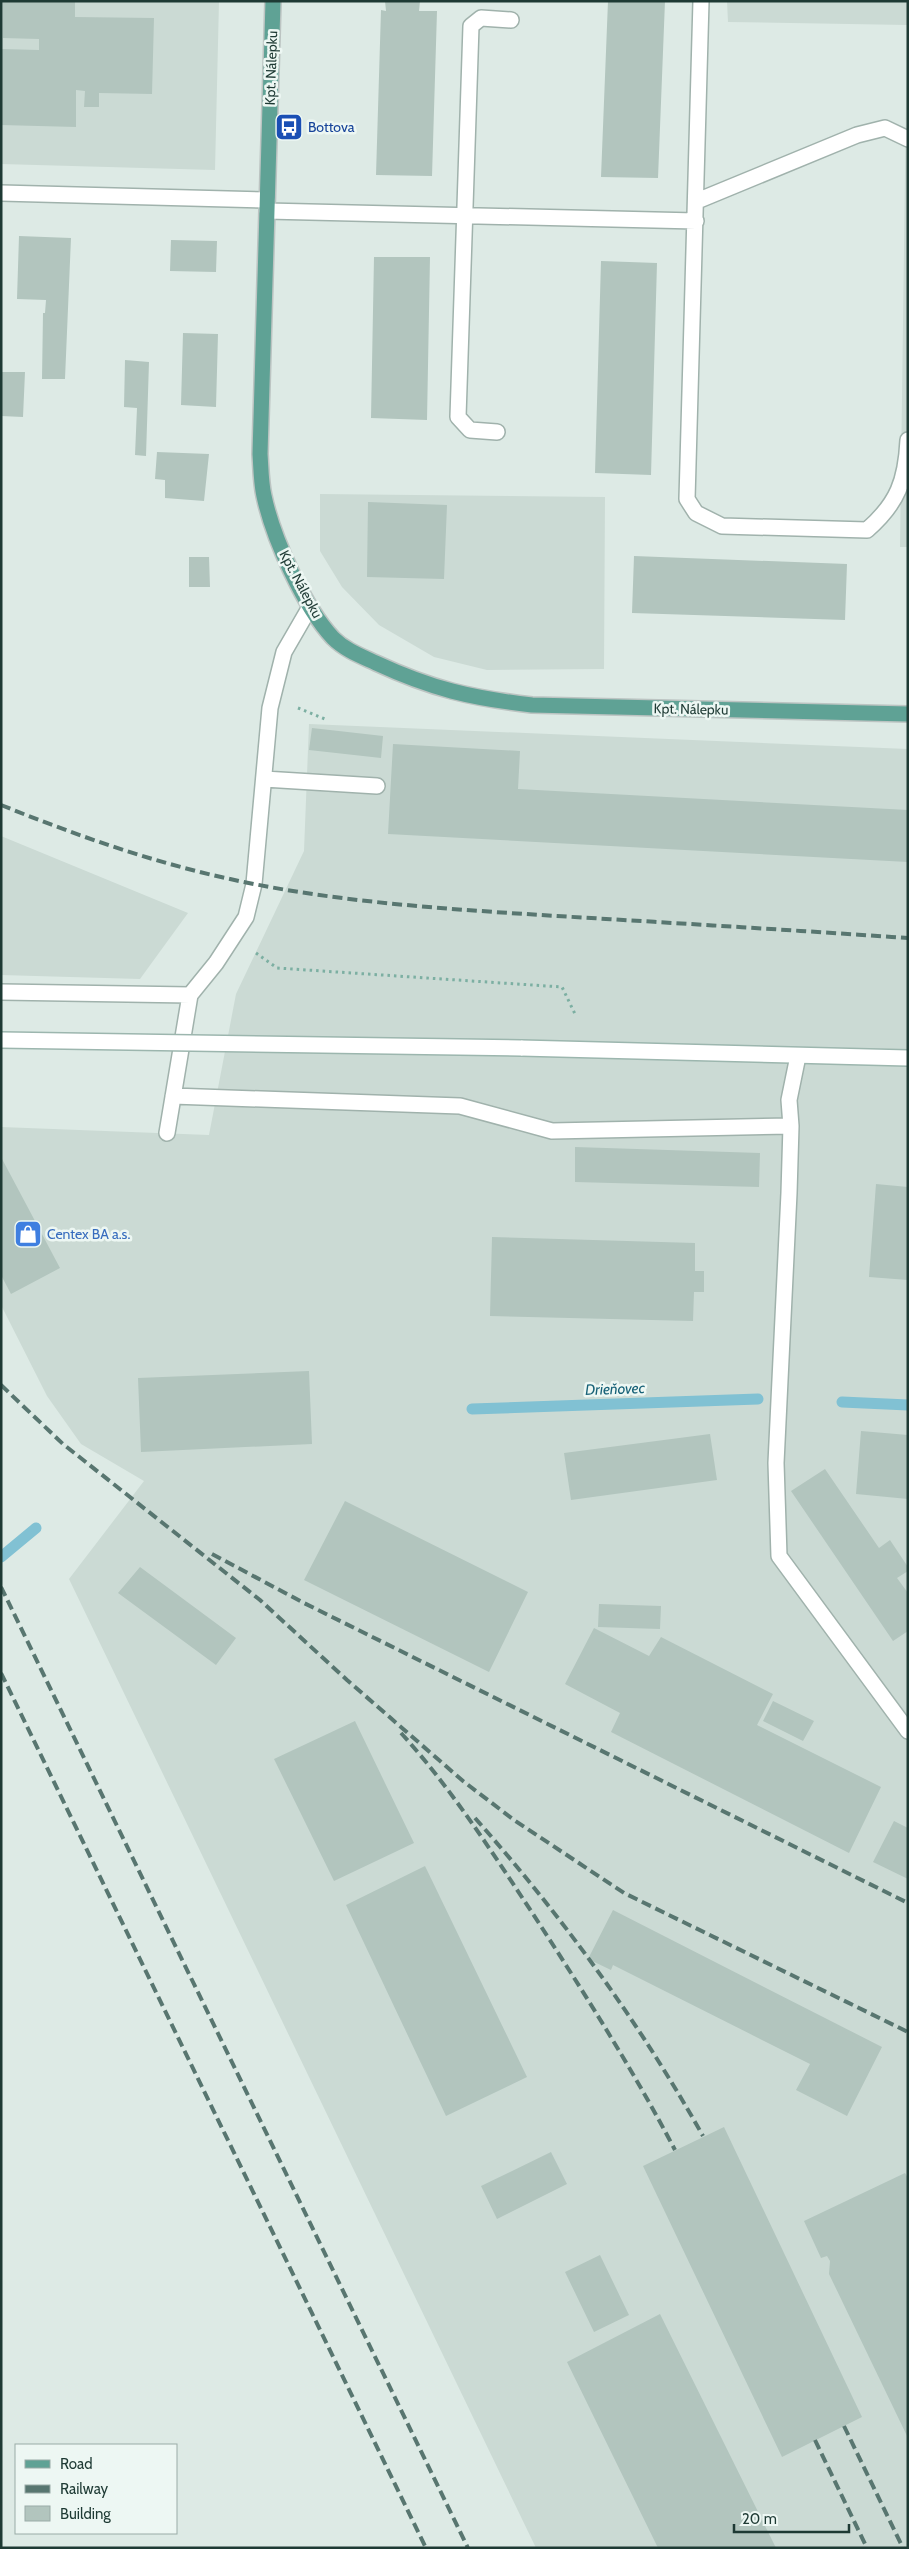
<svg xmlns="http://www.w3.org/2000/svg" width="909" height="2549" viewBox="0 0 909 2549" font-family="Cabin,sans-serif">
  <rect width="100%" height="100%" fill="#ddeae5"/>
  <path fill="#cbdad4" d="M1,1H219L215,170L1,164Z
    M727,1H908V547H900L907,25L728,22Z
    M320,494L605,497L604,669L487,670L434,657L379,625L342,587L320,551Z
    M309,724L908,749V2548H536L69,1579L144,1481L81,1444L47,1396L1,1305V1127L209,1135L236,994L304,851Z
    M1,836L188,913L140,979L1,975Z"/>
  <g fill="none" stroke-linecap="round" stroke-linejoin="round">
    <path stroke="#81c1d3" stroke-width="11" d="M842,1402L908,1405
      M472,1409L758,1399
      M1,1557L36,1528"/>
  </g>
  <path fill="#b2c5be" d="M3,1H75V17L154,18L152,94L99,93V107H84L85,91L76,90V127L1,125V49L39,50V39L3,38Z
    M385,1H420L419,11H437L432,176L376,175L381,10L386,11Z
    M608,1H665L658,178L601,177Z
    M19,236L71,238L65,379H42L43,313H45L46,300L17,299Z
    M171,240L217,241L216,272L170,271Z
    M374,257H430L427,420L371,418Z
    M601,261L657,263L651,475L595,473Z
    M183,333L218,334L216,407L181,405Z
    M125,360L149,362L146,456L135,455L137,408L124,407Z
    M1,372H25L23,417L1,416Z
    M157,452L209,454L204,501L165,498V480L155,479Z
    M368,502L447,505L444,579L367,577Z
    M634,556L847,564L845,620L632,613Z
    M189,557H209L210,587H189Z
    M312,728L383,736L381,758L309,750Z
    M393,744L520,751L518,789L908,810V862L388,834Z
    M575,1147L760,1153L759,1187L575,1182Z
    M1,1157L60,1268L11,1294L1,1275Z
    M876,1184L908,1187V1280L869,1277Z
    M492,1237L695,1243V1271H704V1292H694L693,1321L490,1316Z
    M309,1371L312,1444L141,1452L138,1378Z
    M861,1431L908,1435V1499L856,1494Z
    M710,1434L717,1480L571,1500L564,1453Z
    M825,1469L879,1548L890,1540L908,1567V1571L897,1578L908,1593V1631L893,1641L791,1491Z
    M345,1501L528,1592L489,1672L304,1580Z
    M140,1567L236,1638L216,1665L118,1593Z
    M599,1604L661,1606L660,1629L598,1627Z
    M594,1628L649,1656L661,1637L773,1694L757,1725L881,1787L849,1853L611,1732L620,1713L565,1684Z
    M773,1701L814,1721L803,1741L763,1721Z
    M355,1721L414,1843L334,1881L274,1759Z
    M894,1821L908,1828V1879L873,1862Z
    M425,1866L527,2077L446,2116L346,1905Z
    M613,1910L882,2047L847,2116L796,2090L810,2064L613,1965L611,1970L588,1959Z
    M724,2127L862,2417L782,2457L643,2166Z
    M551,2152L567,2184L497,2219L481,2186Z
    M905,2173L908,2178V2438L829,2274L830,2261L827,2256L821,2258L804,2221Z
    M600,2255L629,2315L594,2332L565,2272Z
    M660,2314L776,2548H658L567,2362Z"/>
  <g fill="none" stroke-linecap="round" stroke-linejoin="round">
    <g stroke="#a0b2ac" stroke-width="18">
      <path id="lane" d="M264,779L377,786
        M1,992L190,995L216,963L246,917L254,884L270,708L284,652L310,607
        M798,1056L789,1100L791,1126L789,1193L776,1463L779,1556L908,1731
        M173,1096L460,1106L552,1131L791,1126
        M167,1133L190,995"/>
    </g>
    <g stroke="#a0b2ac" stroke-width="18">
      <path id="street" d="M701,1L687,499L696,513L722,526L867,530C898,503 906,480 908,440
        M1,193L267,200
        M697,201L857,135L885,128L908,139
        M267,211L696,221
        M497,432L470,430L458,417L471,26L481,18L511,20"/>
    </g>
    <g stroke="#9cb6ae" stroke-width="18">
      <path id="secondary" d="M521,1048L908,1058"/>
    </g>
    <g stroke="#bcc4c2" stroke-width="18">
      <path id="primary" d="M273,1L260,454C261,468 261,483 264,496C273,538 304,607 333,638C345,650 361,656 376,663C432,689 471,698 532,705L908,714"/>
    </g>
    <path stroke="#7cafa2" stroke-width="3" stroke-dasharray="2.5 4" stroke-linecap="butt" d="M298,708L325,719
      M256,953L277,968L562,987L575,1014"/>
    <use href="#lane" stroke="#fff" stroke-width="15"/>
    <use href="#street" stroke="#fff" stroke-width="15"/>
    <use href="#secondary" stroke="#fff" stroke-width="15"/>
    <use href="#primary" stroke="#5fa295" stroke-width="15"/>
    <path stroke="#587670" stroke-width="4" stroke-dasharray="10 5" stroke-linecap="butt" d="M1,805C73,834 146,860 221,877C329,902 446,909 557,916C674,923 791,930 908,938
      M1,1385L63,1444L260,1600L347,1680L463,1781L514,1820L624,1893L908,2032
      M212,1554L304,1603L908,1903
      M1,1587L468,2548
      M1,1673L426,2548
      M401,1733C451,1788 492,1852 533,1914C583,1991 632,2068 675,2150
      M475,1818C562,1916 639,2022 703,2136
      M844,2426L903,2548
      M815,2440L867,2548"/>
    <g stroke="#9cb6ae" stroke-width="18" stroke-linecap="butt">
      <path id="secondary-bridge" d="M1,1040L521,1048"/>
    </g>
    <use href="#secondary-bridge" stroke="#fff" stroke-width="15"/>
  </g>
  <defs>
    <g id="bus-square" transform="scale(1.4375)"><rect x="-9" y="-9" width="18" height="18" rx="4" fill="#1a4fb4" stroke="#edf7f3"/><path d="M-5-6H5V4H4V6H2V4H-2V6H-4V4H-5ZM-3.5-4V0h7V-4ZM-3.5 1.2v1.5H-2V1.2ZM2 1.2v1.5H3.5V1.2Z" fill="#fff"/></g>
    <g id="shop-square" transform="scale(1.4375)"><rect x="-9" y="-9" width="18" height="18" rx="4" fill="#3f7fe0" stroke="#edf7f3"/><path d="M-5-2.5h2.3a2.7 3.5 0 0 1 5.4 0H5L5.5 6h-11ZM-1.5-2.5h3a1.5 2.3 0 0 0-3 0Z" fill="#fff"/></g>
  </defs>
  <g fill-rule="evenodd">
    <use href="#bus-square" x="289" y="127"/>
    <use href="#shop-square" x="28" y="1234"/>
  </g>
  <g text-anchor="middle" dominant-baseline="central" stroke-width="5" stroke-linejoin="round" paint-order="stroke">
    <g font-size="14" fill="#1e3a34" stroke="#edf7f3">
      <text transform="translate(271 68) rotate(-88)">Kpt. Nálepku</text>
      <text transform="translate(301 584) rotate(62)">Kpt. Nálepku</text>
      <text transform="translate(691 709) rotate(1)">Kpt. Nálepku</text>
    </g>
    <g font-size="14" fill="#164399" stroke="#edf7f3" text-anchor="start">
      <text x="308" y="127">Bottova</text>
    </g>
    <g font-size="14" fill="#366cbe" stroke="#edf7f3" text-anchor="start">
      <text x="47" y="1234">Centex BA a.s.</text>
    </g>
    <g font-size="15" font-style="italic" fill="#176177" stroke="#edf7f3">
      <text transform="translate(615 1389) rotate(-2)">Drieňovec</text>
    </g>
  </g>
  <rect width="909" height="2549" fill="none" stroke="#1e3a34" stroke-width="5"/>
  <rect x="15" y="2444" width="162" height="90" fill="#edf7f3" stroke="#9aaba7"/>
  <rect x="25" y="2460" width="25" height="8" fill="#5fa295" stroke="#9aaba7"/>
  <text x="60" y="2469" font-size="15" fill="#1e3a34">Road</text>
  <rect x="25" y="2485" width="25" height="8" fill="#587670" stroke="#9aaba7"/>
  <text x="60" y="2494" font-size="15" fill="#1e3a34">Railway</text>
  <rect x="25" y="2506" width="25" height="15" fill="#b2c5be" stroke="#9aaba7"/>
  <text x="60" y="2519" font-size="15" fill="#1e3a34">Building</text>
  <path d="M734 2524v8h115v-8" fill="none" stroke="#1e3a34" stroke-width="2.5"/>
  <text x="742" y="2524" font-size="15" fill="#1e3a34" stroke="#edf7f3" stroke-width="4" paint-order="stroke">20 m</text>
</svg>
